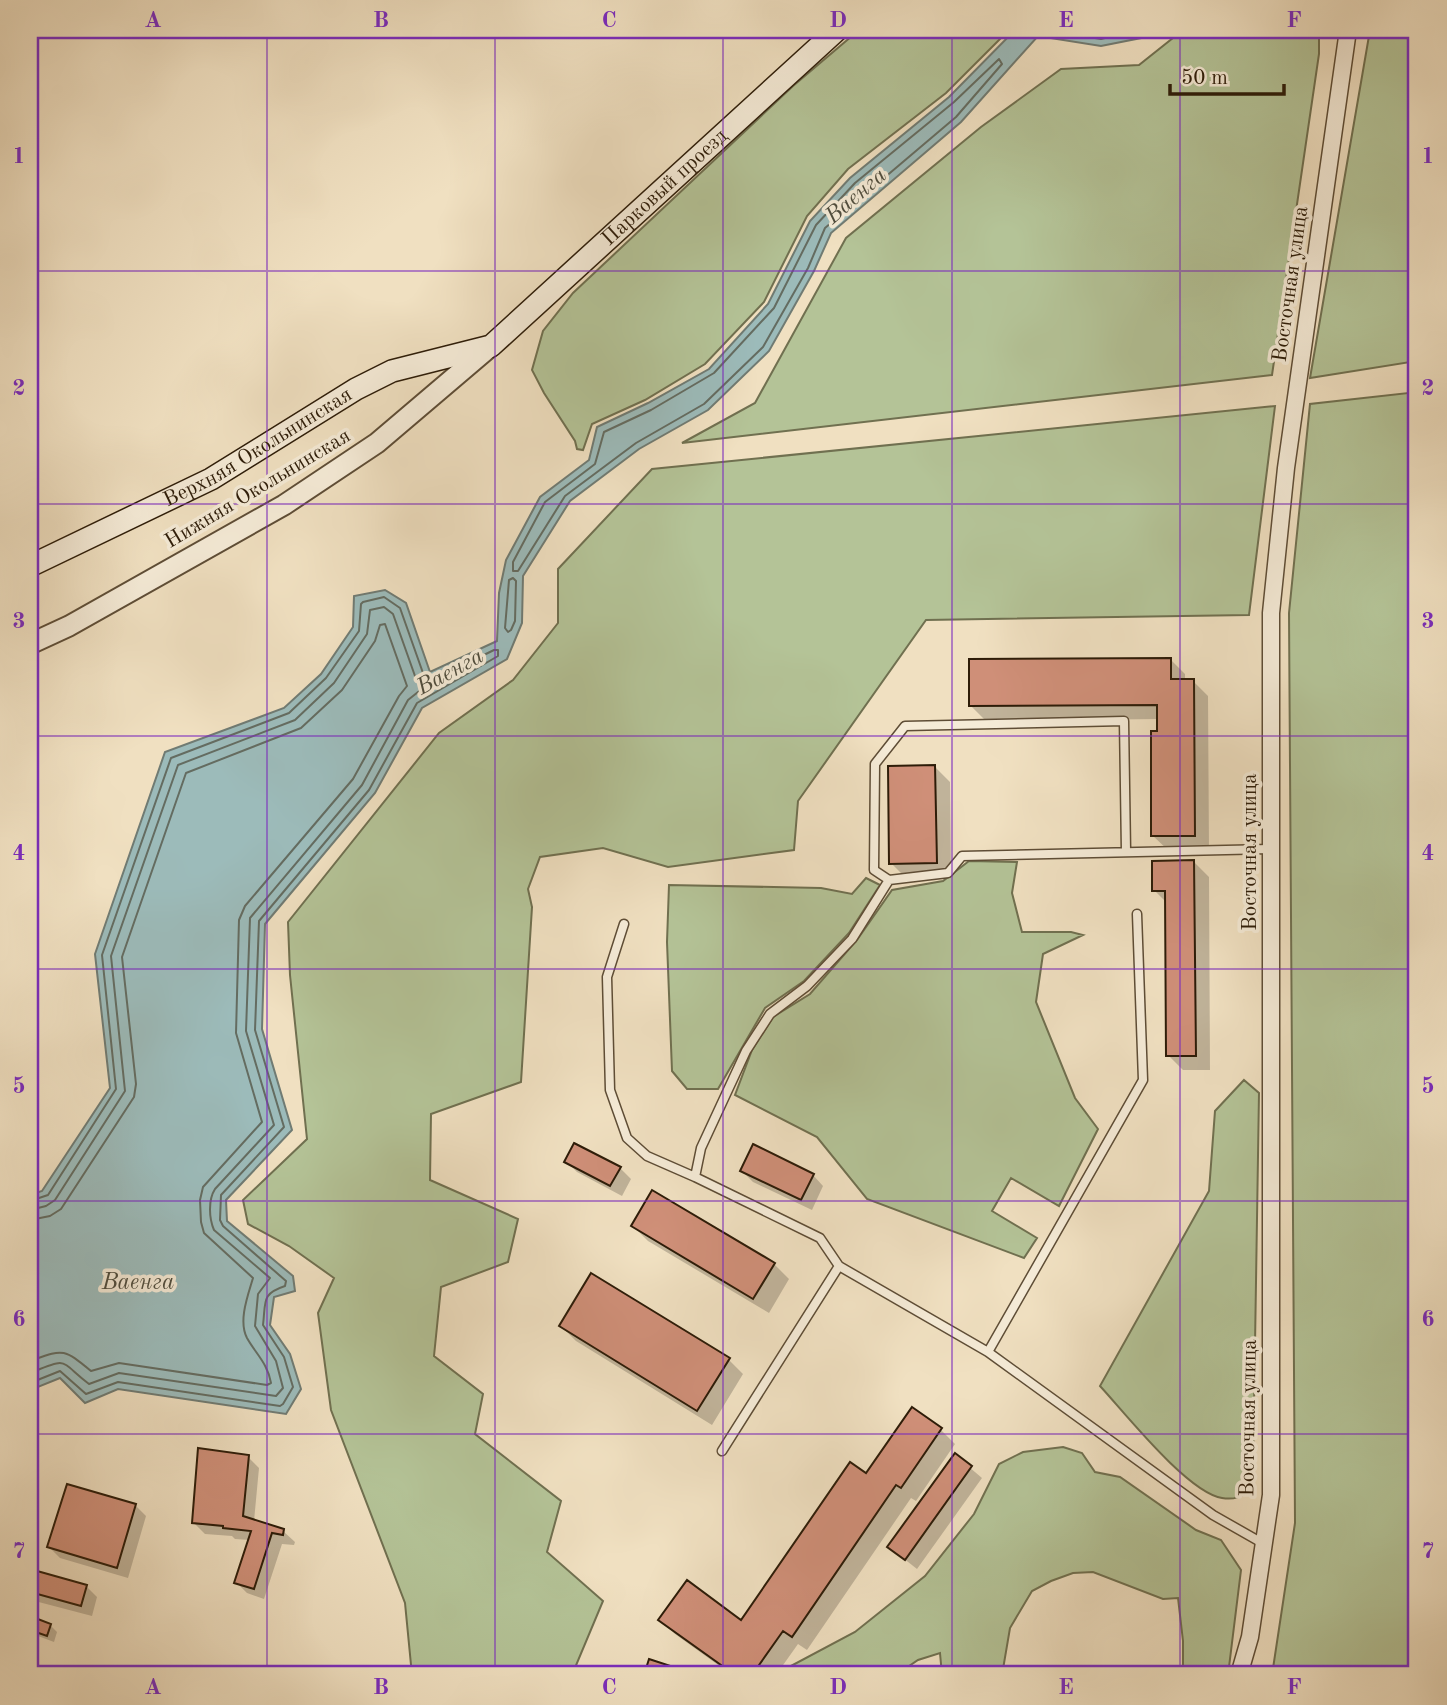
<svg xmlns="http://www.w3.org/2000/svg" width="1447" height="1705" viewBox="0 0 1447 1705" font-family="'Old Standard TT',serif">
  <rect width="100%" height="100%" fill="#f0e0c1"/>
  <filter id="stains"><feTurbulence type="fractalNoise" baseFrequency=".00286" numOctaves="4"/><feColorMatrix values="0 0 0 0 .2 0 0 0 0 .09 0 0 0 0 .02 0 0 0 .5 -.17"/></filter>
  <radialGradient id="worn" r=".72"><stop offset=".6" stop-color="#630" stop-opacity="0"/><stop offset="1" stop-color="#630" stop-opacity=".3"/></radialGradient>
  <path fill="#b4c397" stroke="#707050" stroke-width="2" d="M859,30H1009L946,93L848,169L807,216L764,302L705,364L645,400L592,424L583,450L577,449L575,441L544,393L532,370L543,331L573,293L793,86Z
    M1183,30H1319V54L1272,375L682,443L755,403L846,238L981,127L1061,69L1139,65Z
    M1370,30H1417V361L1310,378Z
    M1417,392V1675H1272L1295,1523L1289,613L1310,404Z
    M1275,406L1249,615L926,620L798,801L794,850L668,867L603,848L540,857L528,889L532,907L521,1082L431,1114L430,1180L518,1219L508,1262L441,1287L434,1356L483,1394L475,1434L561,1501L547,1552L603,1601L572,1675H412L405,1603L331,1410L318,1313L334,1278L289,1246L248,1224L243,1200L307,1139L290,975L288,922L439,733L513,680L558,623V569L652,469Z
    M969,861L1017,862L1012,893L1022,932H1071L1083,935L1043,954L1036,1002L1075,1098L1098,1129L1059,1206L1011,1178L992,1211L1037,1238L1024,1258L867,1199L817,1137L735,1095L752,1050L773,1017L810,994L857,940L892,890L943,881Z
    M866,878L880,885L849,933L804,981L765,1008L718,1089H687L672,1071L667,942L669,885L821,888L852,894Z
    M1244,1080L1259,1093L1253,1471L1251,1490C1242,1497 1234,1500 1222,1498C1187,1492 1125,1413 1100,1386L1209,1191L1215,1111Z
    M1063,1447L1082,1453L1095,1472L1120,1477L1196,1530L1221,1540L1241,1570L1228,1675H1183V1641L1178,1598L1163,1599L1093,1572L1073,1573L1051,1581L1032,1591L1010,1628L1002,1675H942L940,1653L918,1660L896,1675H774L855,1632L925,1576L974,1514L999,1464L1023,1452Z"/>
  <path fill="#9cbbba" stroke="#707b73" stroke-width="2" d="M1015,30H1145L1141,38L1101,46L1038,36L961,122L831,233L814,271L769,351L708,410L639,449L570,501L523,576L522,623L507,659L422,708L375,793L265,924L262,1029L292,1130L226,1200L227,1221L293,1276L295,1291L274,1297L270,1325L290,1354L301,1389L286,1414L118,1389L85,1403L60,1378L35,1388L30,1392V1195L42,1191L110,1088L95,954L165,752L284,708L321,674L353,627L354,596L385,590L406,603L430,672L497,641L499,593L506,560L540,497L589,460L597,427L648,403L709,369L768,304L810,221L850,178L949,97Z"/>
  <path fill="#0003" d="M1170,659L1185,674V681H1193L1208,696L1209,850H1168L1153,836L1159,719L986,721L971,706Z
    M935,767L950,782L951,877L906,878L891,863Z
    M1194,862L1209,877L1210,1070H1183L1168,1055L1167,903L1154,890Z
    M566,1161L620,1168L631,1179L622,1196L577,1172Z
    M742,1171L813,1175L823,1186L812,1210L753,1182Z
    M633,1226L774,1264L789,1279L769,1313L648,1241Z
    M561,1326L728,1359L743,1374L712,1425L576,1341Z
    M912,1410L941,1430L955,1444L916,1501L911,1498L807,1650L798,1644L776,1675H732L675,1634L660,1619L742,1622L867,1475Z
    M955,1455L982,1478L917,1569L889,1547Z
    M248,1457L259,1468L254,1521L283,1531L295,1542L294,1545L282,1544L264,1599L247,1593L236,1582L250,1540L235,1539L232,1536L205,1534L194,1523Z
    M135,1505L146,1516L128,1578L60,1558L49,1547Z
    M30,1571L86,1586L97,1597L92,1616L31,1600Z
    M30,1618L50,1625L57,1632L54,1642L30,1633Z"/>
  <g fill="none" stroke-linecap="round" stroke-linejoin="round">
    <path stroke="#646c61" stroke-width="2" d="M1047,30L1101,39L1137,30
      M999,59L1002,64L956,117L825,228L808,268L763,347L704,404L636,443L565,496L518,571H513V562L545,502L595,464L604,432L651,410L714,373L774,308L816,225L855,183L954,102Z
      M513,578L516,581L515,621L511,630L508,632L505,628L509,580Z
      M30,1201L48,1195L116,1089L102,955L171,758L289,713L326,678L359,631L361,604L363,602L384,597L400,608L423,673L429,678L441,676L494,650H498V656L417,703L369,790L259,921L255,1030L284,1127L221,1195L220,1220L223,1226L286,1281L285,1286C261,1294 266,1301 263,1325L284,1357L293,1387L283,1404L280,1406L118,1382L86,1394L60,1371L30,1383
      M30,1210L46,1206L55,1200L125,1091L111,956L178,765L295,720L334,683L367,634L370,610L384,607L393,614L415,676L423,688L408,700L362,785L250,918L246,1031L274,1125L215,1189C208,1200 209,1218 214,1230L270,1278L258,1294L255,1326L276,1361L283,1388L276,1396L119,1373L89,1384C58,1360 70,1357 30,1373
      M30,1220L50,1216L61,1209L134,1097L136,1084L122,957L186,773L301,728L342,690L375,641L380,625L385,624L407,686L399,696L353,779L245,906L239,920L236,1033L262,1122L203,1187L200,1200L201,1222L204,1233L253,1278C248,1295 238,1321 247,1338C256,1354 268,1364 271,1383L267,1385L119,1363L91,1371C63,1348 64,1349 30,1361"/>
  </g>
  <path fill="#cf8f78" stroke="#2d1c08" stroke-width="2" d="M1171,658V679H1194L1195,836H1151V731H1157V705L969,706V659Z
    M935,765L937,863L889,864L888,766Z
    M1194,860L1196,1056H1166L1165,891H1152V861Z
    M574,1143L621,1167L610,1186L564,1162Z
    M753,1144L814,1174L801,1200L740,1171Z
    M652,1190L775,1263L753,1299L631,1226Z
    M591,1273L730,1358L697,1411L559,1326Z
    M912,1407L942,1428L901,1488L896,1485L792,1637L783,1631L752,1675H735L658,1620L687,1580L741,1620L850,1462L866,1473Z
    M198,1448L249,1455L243,1516L284,1529L283,1535L272,1533L254,1589L234,1583L251,1531L223,1528V1526L192,1523Z
    M955,1453L972,1466L905,1560L887,1547Z
    M67,1484L136,1504L117,1568L47,1547Z
    M30,1569L87,1585L81,1606L30,1592Z
    M30,1616L51,1624L47,1636L30,1630Z
    M649,1659L692,1673L691,1675H644Z"/>
  <g fill="none" stroke-linecap="round" stroke-linejoin="round">
    <g stroke="#5e4d36" stroke-width="11">
      <path id="service" d="M1126,851L1124,721L905,726L875,764L874,870L889,880L948,873L962,856L1270,849
        M624,924L607,977L610,1090L627,1138L647,1156L695,1177L820,1238L839,1266
        M695,1177L701,1148L746,1051L770,1014L807,986L852,939L889,880
        M988,1352L1143,1080L1137,914
        M722,1451L839,1266L988,1352L1213,1515L1264,1544"/>
    </g>
    <g stroke="#5e4d36" stroke-width="19">
      <path id="minor" d="M1239,1675L1250,1637L1271,1495V613L1286,468L1348,30"/>
    </g>
    <g stroke="#5e4d36" stroke-width="23">
      <path id="tertiary" d="M30,644L69,626L284,505L377,443L491,346"/>
    </g>
    <g stroke="#2d1c08" stroke-width="24">
      <g id="secondary">
        <path id="s1" d="M30,566L211,479L356,389L392,371L491,346L837,30"/>
      </g>
    </g>
    <use href="#service" stroke="#f5ebd7" stroke-width="8"/>
    <use href="#minor" stroke="#f5ebd7" stroke-width="16"/>
    <use href="#tertiary" stroke="#f5ebd7" stroke-width="19"/>
    <use href="#secondary" stroke="#f5ebd7" stroke-width="21"/>
  </g>
  <path fill="none" stroke="#7b2cbf" stroke-width="2" stroke-opacity="0.55" d="M267,30V1675M495,30V1675M723,30V1675M952,30V1675M1180,30V1675M30,271H1417M30,504H1417M30,736H1417M30,969H1417M30,1201H1417M30,1434H1417"/>
  <g text-anchor="middle" dominant-baseline="central" stroke-width="7" stroke-linejoin="round" paint-order="stroke">
    <g font-size="21" fill="#2d1c08" stroke="#f5ebd7">
      <text stroke="none"><textPath href="#s1" startOffset="749">Парковый проезд</textPath></text>
      <text transform="translate(1291 284) rotate(-82)">Восточная улица</text>
      <text stroke="none"><textPath href="#s1" startOffset="257">Верхняя Окольнинская</textPath></text>
      <text transform="translate(258 489) rotate(-31)">Нижняя Окольнинская</text>
      <text transform="translate(1250 852) rotate(-90)">Восточная улица</text>
      <text transform="translate(1249 1418) rotate(-89)">Восточная улица</text>
    </g>
    <g font-size="23" font-style="italic" fill="#4e4c3d" stroke="#f5ebd7">
      <text transform="translate(856 196) rotate(-41)">Ваенга</text>
      <text transform="translate(450 672) rotate(-29)">Ваенга</text>
      <text x="138" y="1282">Ваенга</text>
    </g>
  </g>
  <rect width="1447" height="1705" fill="none" stroke="#f0e0c1" stroke-width="77"/>
  <path d="M1170 84v10h114v-10" fill="none" stroke="#2d1c08" stroke-width="3.5"/>
  <text x="1181" y="84" font-size="21" fill="#2d1c08" stroke="#f5ebd7" stroke-width="5" paint-order="stroke">50 m</text>
  <rect x="38" y="38" width="1370" height="1628" fill="none" stroke="#7b2cbf" stroke-width="2.5"/>
  <g font-size="23" text-anchor="middle" font-weight="bold" fill="#7b2cbf">
    <text x="153" y="27">A</text>
    <text x="381" y="27">B</text>
    <text x="609" y="27">C</text>
    <text x="838" y="27">D</text>
    <text x="1066" y="27">E</text>
    <text x="1294" y="27">F</text>
    <text x="19" y="163">1</text>
    <text x="1428" y="163">1</text>
    <text x="19" y="395">2</text>
    <text x="1428" y="395">2</text>
    <text x="19" y="628">3</text>
    <text x="1428" y="628">3</text>
    <text x="19" y="860">4</text>
    <text x="1428" y="860">4</text>
    <text x="19" y="1093">5</text>
    <text x="1428" y="1093">5</text>
    <text x="19" y="1326">6</text>
    <text x="1428" y="1326">6</text>
    <text x="19" y="1558">7</text>
    <text x="1428" y="1558">7</text>
    <text x="153" y="1694">A</text>
    <text x="381" y="1694">B</text>
    <text x="609" y="1694">C</text>
    <text x="838" y="1694">D</text>
    <text x="1066" y="1694">E</text>
    <text x="1294" y="1694">F</text>
  </g>
  <rect width="100%" height="100%" filter="url(#stains)"/>
  <rect width="100%" height="100%" fill="url(#worn)"/>
</svg>
